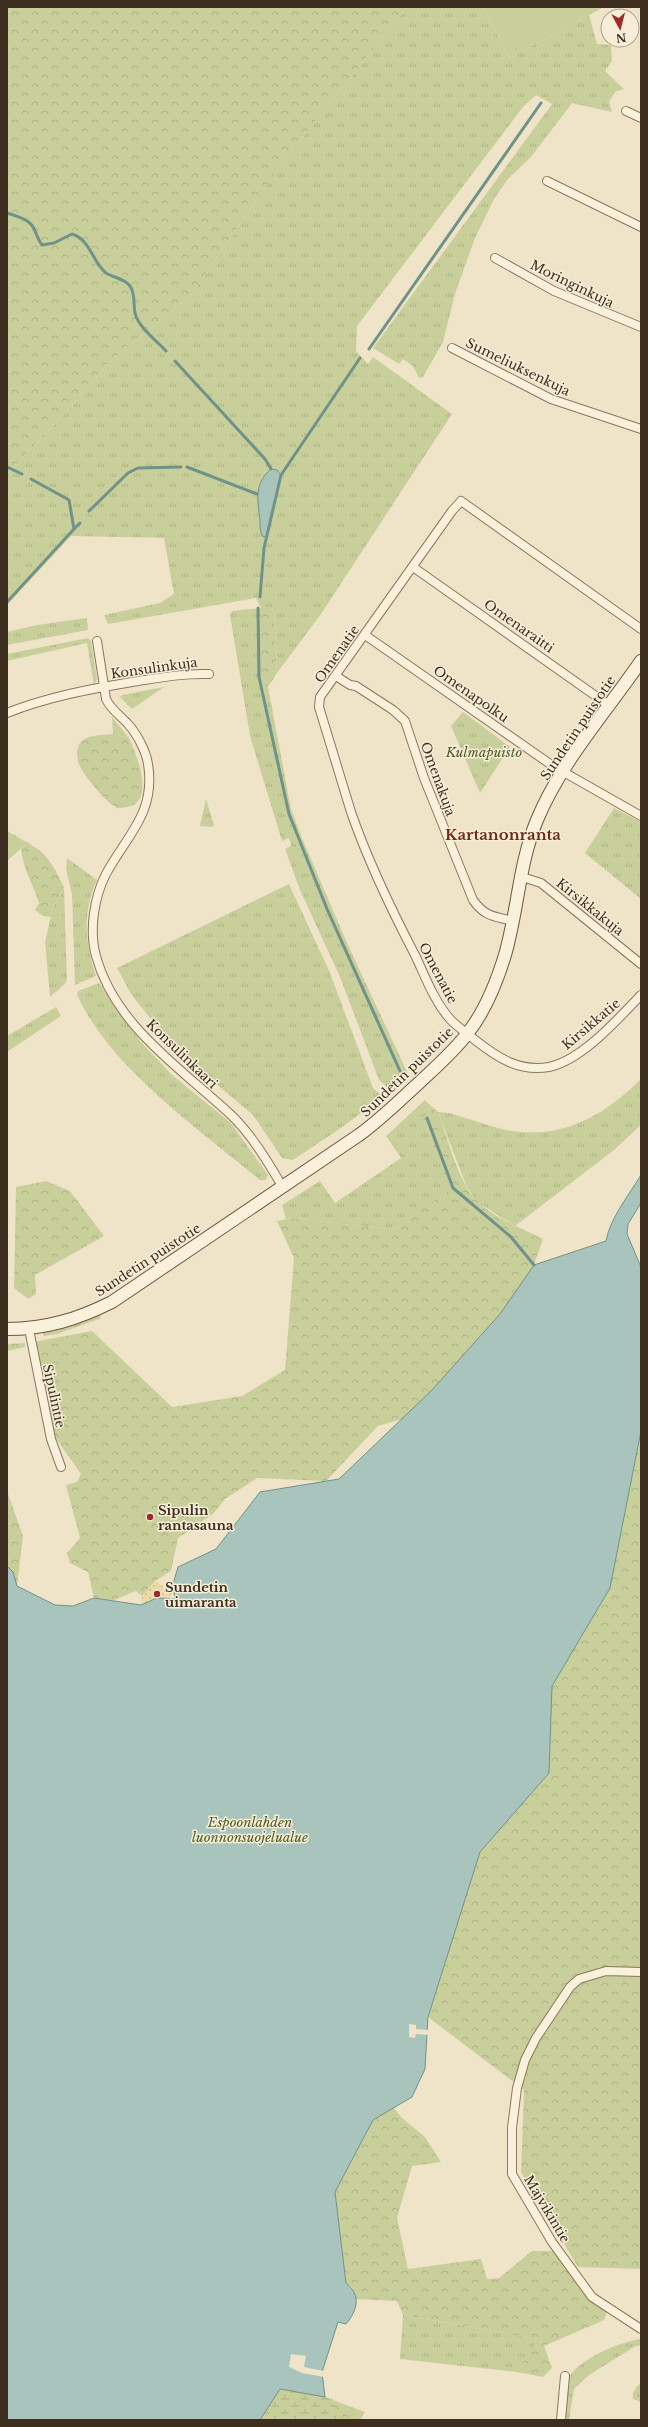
<svg xmlns="http://www.w3.org/2000/svg" width="648" height="2427" viewBox="0 0 648 2427" font-family="'Libre Baskerville',serif">
  <defs>
    <pattern id="grass-tufts" width="24" height="20" patternUnits="userSpaceOnUse"><rect width="24" height="20" fill="#c9cf9b"/><path d="M3 7l-1-3M5 7V3M7 7l1-3M15 17l-1-3M17 17v-4M19 17l1-3" fill="none" stroke="#aeb285"/></pattern>
    <pattern id="forest-crowns" width="20" height="18" patternUnits="userSpaceOnUse"><rect width="20" height="18" fill="#c9cf9b"/><path d="M2 6a3 3 0 1 1 6 0M12 15a3 3 0 1 1 6 0" fill="none" stroke="#aeb285"/></pattern>
    <pattern id="wetland-marsh" width="20" height="14" patternUnits="userSpaceOnUse"><rect width="20" height="14" fill="#c9cf9b"/><path d="M1 5h8M5 5V1M11 12h8M15 12V8" fill="none" stroke="#aeb285"/></pattern>
    <pattern id="sand-dots" width="8" height="8" patternUnits="userSpaceOnUse"><rect width="8" height="8" fill="#ecd9a5"/><path d="M2 2h.1M6 6h.1" fill="none" stroke="#cbbb8e" stroke-width="1.8" stroke-linecap="round"/></pattern>
  </defs>
  <rect width="100%" height="100%" fill="#f0e4c8"/>
  <path fill="url(#grass-tufts)" d="M407,7H483L510,58L589,15L597,44L611,45L612,61L605,71L624,89L615,92L609,102L612,112L572,103L531,157L508,179L494,199L475,238L455,294L443,342L423,377L419,378L413,366L403,359L399,364L373,348L552,104L536,95L523,107L357,326L356,351L368,364L373,357L452,414L321,614L277,673L274,610L262,609V676L268,687L291,809L302,838L347,943L408,1074L393,1087H387L379,1080L340,977L300,890L285,849L291,846L289,838L282,841L250,736L230,615L232,611L261,608L256,598L108,624L104,615L160,603L174,594L164,538L71,536L7,605V474L66,412L109,362L191,295L282,163Z
    M87,618L88,630L7,645V632L37,625Z
    M88,638L91,641L97,679L94,685L87,643L7,661V654Z
    M164,687L132,709L120,697L122,695Z
    M463,712L510,747L480,793L451,726Z
    M112,717L129,738L113,734Z
    M206,799L214,825L212,827L200,826Z
    M614,808L641,822V899L585,853Z
    M7,831L32,845L26,844L7,861Z
    M67,858L97,880C82,912 85,943 96,976L75,985L72,895L66,868Z
    M289,884L330,973L373,1088L380,1094C378,1106 307,1150 293,1160L282,1158L253,1115L194,1065L153,1022L131,994L117,968Z
    M64,888L67,979L65,984L50,997L45,942L53,907Z
    M99,983L140,1041L172,1075L231,1123L268,1175L266,1180H260C202,1132 106,1064 77,994L78,991Z
    M56,1007L61,1016L7,1052V1036Z
    M641,1079V1125L614,1150L515,1226L477,1202L466,1185L438,1112L449,1113C471,1119 497,1130 520,1132C569,1136 607,1113 641,1079Z
    M425,1100L431,1106L423,1119L450,1190L393,1230L292,1218L286,1219L282,1205L320,1181L335,1203L401,1158L386,1136Z
    M100,1315L101,1318L99,1319L57,1334L44,1336L42,1332L67,1327Z
    M403,2315L539,2339L517,2372L400,2359Z
    M641,2339V2345L634,2347L589,2375L574,2389L569,2420H564C565,2408 564,2392 568,2380C575,2360 622,2341 641,2339Z
    M641,2384V2402L633,2399V2393L638,2385Z"/>
  <path fill="url(#forest-crowns)" d="M7,7H407L282,163L191,295L109,362L66,412L7,474Z
    M262,608L274,610L277,673L268,687L262,676Z
    M113,734L129,738C137,755 156,802 127,807C124,807 120,809 118,808C109,807 80,771 78,762C77,756 76,747 81,742C88,734 104,735 113,734Z
    M26,844C45,847 57,872 64,888L53,907L51,917L43,916L35,910L39,903C33,884 23,869 21,849Z
    M431,1106L438,1112C448,1139 458,1181 477,1201C491,1216 525,1230 543,1239L534,1265L500,1314L409,1417L378,1426L326,1481L257,1478L225,1499L213,1514L178,1538L171,1571L155,1581L142,1596L136,1591L112,1601L94,1598L88,1572L70,1563L67,1553L80,1538L66,1485L77,1482L81,1474L55,1437L34,1342L92,1331L172,1407L242,1396L285,1370L294,1258L277,1221L292,1218L393,1230L449,1190L423,1119Z
    M46,1181L70,1191L104,1236L35,1275L36,1294L28,1299L14,1288L16,1187Z
    M25,1343V1347L7,1351V1344Z
    M641,1431V2269L578,2267L521,2172L524,2090L428,2017L480,1852L549,1773L552,1686L610,1588Z
    M7,1491L23,1536L17,1586L13,1572L7,1566Z
    M394,2108L401,2117L425,2137L441,2162L412,2166L397,2218L408,2269L481,2259L487,2279L499,2278L532,2251H558L581,2283L608,2308L604,2320L544,2346L552,2368L543,2377L517,2372L538,2339L403,2315L397,2301L356,2299L353,2288L346,2283L335,2192L373,2120Z
    M325,2397L365,2412L360,2420H260Z"/>
  <path fill="url(#wetland-marsh)" d="M338,2322L322,2372L325,2397L333,2399L334,2415L341,2417L342,2420H260L280,2389Z"/>
  <path fill="url(#sand-dots)" d="M155,1581L172,1592L169,1600L157,1598L141,1605L142,1596Z"/>
  <path fill="#c9cf9b" d="M483,7H601L602,8L510,58Z"/>
  <path fill="#a9c4bc" stroke="#6f938a" d="M271,469L277,470L281,475L266,537L262,536C260,530 260,526 260,521C258,500 253,485 271,469Z
    M641,1175V1203L628,1224L627,1234L641,1267V1431L610,1588L552,1686L549,1773L480,1852L428,2017L425,2069L412,2097L373,2120L335,2192L346,2283C362,2295 357,2311 346,2324L338,2322L322,2372L325,2397L280,2389L260,2420H7V1566L13,1572L17,1586L55,1605L73,1606L94,1598L141,1605L157,1598L175,1599L173,1584L178,1567L216,1549L260,1492L339,1479L432,1390L500,1314L534,1265L606,1241C610,1218 629,1195 641,1175Z"/>
  <path fill="#f0e4c8" d="M409,2024L416,2025V2029L429,2030V2035L416,2034L415,2038L409,2037Z
    M291,2354L306,2356L304,2367L324,2371V2377L302,2373L289,2367Z"/>
  <g fill="none" stroke-linecap="round" stroke-linejoin="round">
    <path stroke="#6f938a" stroke-width="3" d="M7,213C18,217 31,219 35,231C38,237 38,240 42,245L54,243L72,234C91,240 92,262 106,273C114,278 124,278 130,286C136,295 133,304 135,313C138,327 157,341 166,351
      M369,349L541,103
      M175,361L265,459L271,469
      M7,467L22,474
      M187,467L257,494
      M89,511L128,473L138,468L181,467
      M74,529L80,523
      M260,597L264,548L281,475L360,358
      M7,602L74,529L69,500L31,479
      M258,608L259,677L289,814L327,909L400,1071
      M427,1118L453,1188L511,1237L534,1265"/>
    <g stroke="#8d765c" stroke-width="10">
      <path id="street" d="M626,111L641,118
        M547,181L641,227
        M495,258L554,291L641,327
        M452,348L551,399L641,429
        M413,567L610,706
        M641,629L461,501L452,511L320,697L319,707C330,742 340,777 351,812C368,861 391,909 415,955C425,976 434,1001 450,1019C457,1027 467,1033 475,1040C498,1058 519,1072 549,1067C582,1060 618,1019 641,995
        M365,635L553,766L641,816
        M97,641L106,699C111,710 120,715 128,724C137,734 146,751 148,764C156,813 127,835 106,874C94,897 89,931 96,956C115,1025 179,1067 229,1113C250,1132 268,1162 282,1186
        M336,676L350,685L356,686L393,710L405,721L424,778L473,900C485,917 494,916 512,921
        M7,713C47,697 90,689 132,682C158,678 183,673 209,674
        M519,876L541,883L641,964
        M29,1329L51,1439L61,1467
        M641,1972L606,1971L579,1979L570,1987L536,2038L525,2060L517,2088L512,2128V2174L552,2242L592,2297L641,2329
        M561,2420L565,2376"/>
    </g>
    <g stroke="#6f573f" stroke-width="14">
      <path id="secondary" d="M7,1329C46,1329 78,1319 112,1302L359,1135C381,1119 400,1100 421,1081C437,1066 454,1051 467,1034C484,1013 497,981 505,955C518,910 519,863 537,820C561,762 606,712 641,661"/>
    </g>
    <use href="#street" stroke="#faf1dc" stroke-width="8"/>
    <use href="#secondary" stroke="#faf1dc" stroke-width="12"/>
  </g>
  <g fill="#9e2a2b" stroke="#f7eed8" stroke-width="1.5">
    <circle cx="150" cy="1517" r="4"/>
    <circle cx="157" cy="1594" r="4"/>
  </g>
  <g text-anchor="middle" dominant-baseline="central" stroke-width="3" stroke-linejoin="round" paint-order="stroke">
    <g font-size="13" fill="#3d2e20" stroke="#f7eed8">
      <text transform="translate(572 284) rotate(26)">Moringinkuja</text>
      <text transform="translate(518 367) rotate(26)">Sumeliuksenkuja</text>
      <text transform="translate(519 626) rotate(35)">Omenaraitti</text>
      <text transform="translate(337 654) rotate(-55)">Omenatie</text>
      <text transform="translate(154 668) rotate(-8)">Konsulinkuja</text>
      <text transform="translate(471 694) rotate(35)">Omenapolku</text>
      <text transform="translate(578 728) rotate(-56)">Sundetin puistotie</text>
      <text transform="translate(438 779) rotate(70)">Omenakuja</text>
      <text transform="translate(590 907) rotate(39)">Kirsikkakuja</text>
      <text transform="translate(438 973) rotate(62)">Omenatie</text>
      <text transform="translate(591 1024) rotate(-40)">Kirsikkatie</text>
      <text transform="translate(182 1054) rotate(44)">Konsulinkaari</text>
      <text transform="translate(407 1072) rotate(-44)">Sundetin puistotie</text>
      <text transform="translate(148 1260) rotate(-33)">Sundetin puistotie</text>
      <text transform="translate(54 1396) rotate(78)">Sipulintie</text>
      <text transform="translate(547 2209) rotate(59)">Majvikintie</text>
    </g>
    <g font-size="13" font-style="italic" fill="#4d5a26" stroke="#f7eed8">
      <text x="484" y="752">Kulmapuisto</text>
      <text x="250" y="1822">Espoonlahden<tspan x="250" dy="15">luonnonsuojelualue</tspan></text>
    </g>
    <g font-size="13" font-weight="bold" fill="#3d2e20" stroke="#f7eed8" text-anchor="start">
      <text x="158" y="1510">Sipulin<tspan x="158" dy="15">rantasauna</tspan></text>
      <text x="165" y="1587">Sundetin<tspan x="165" dy="15">uimaranta</tspan></text>
    </g>
    <g font-size="15" font-weight="bold" fill="#6b2e1e" stroke="#f7eed8">
      <text x="503" y="834">Kartanonranta</text>
    </g>
  </g>
  <rect width="648" height="2427" fill="none" stroke="#3d2e20" stroke-width="16"/>
  <g transform="translate(620 28) rotate(173)"><circle r="19" fill="#f7eed8" stroke="#ada18e"/>
  <path d="M0-3L7 15L0 10L-7 15Z" fill="#9e2a2b"/>
  <text y="-6" font-size="11" font-weight="bold" text-anchor="middle" fill="#3d2e20">N</text>
  </g>
</svg>
